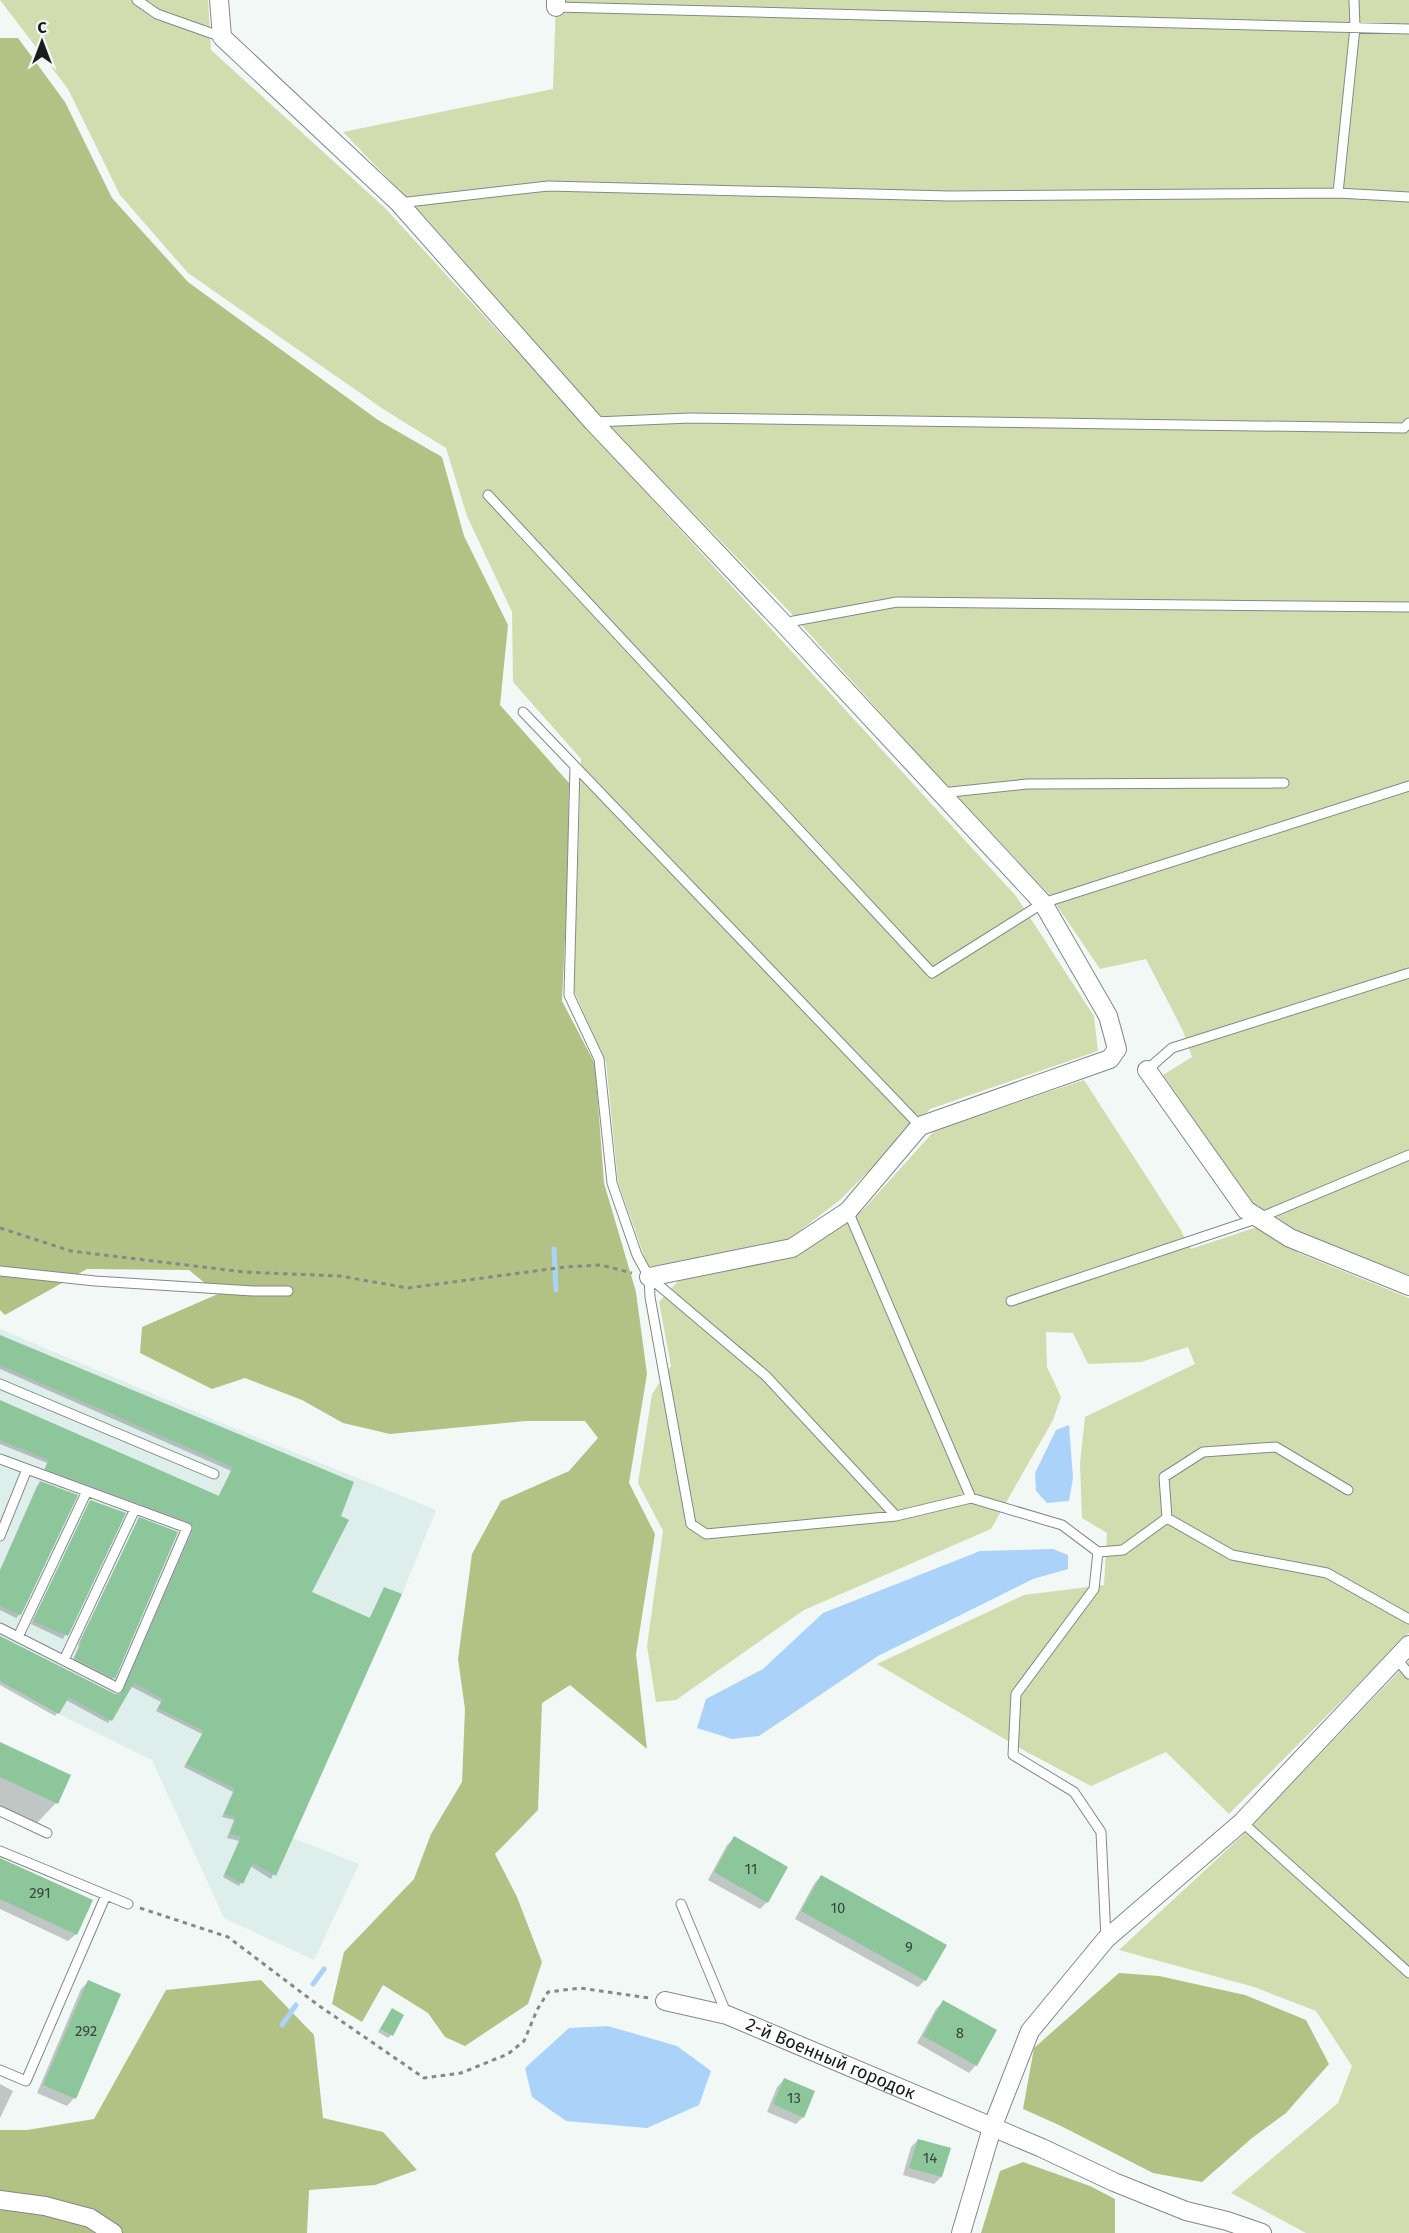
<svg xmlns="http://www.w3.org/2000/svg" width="1409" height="2233" viewBox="0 0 1409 2233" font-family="'Fira Sans',sans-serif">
  <rect width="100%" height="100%" fill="#f1f8f6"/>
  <path fill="#deeeeb" d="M0,1329L222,1423L436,1510L402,1594L293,1838L359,1864L314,1960L224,1918L152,1760L59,1714L0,1681Z"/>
  <path fill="#d1ddaf" d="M0,0H208L211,50L385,208L1016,896L1094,1016L1098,1051L930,1109L840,1200L785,1242L648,1267L618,1182L606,1062L574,991L581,759L513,682L512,612L467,516L446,448L386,411L188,273L120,195L68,89Z
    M556,0H1409V1275L1294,1231L1252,1204L1163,1075L1192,1057L1183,1031L1146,959L1100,969L1049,894L942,781L788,610L592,409L428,220L343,132L553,89Z
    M1084,1080L1179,1227L1191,1249L1260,1226L1299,1253L1409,1298V1633L1229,1814L1166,1752L1091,1786L1025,1751L877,1664L1024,1595L1104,1585L1107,1533L1082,1518L1080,1463L1085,1417L1195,1364L1188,1347L1141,1362L1088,1364L1073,1333L1046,1332L1047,1367L1061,1397L1053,1420L991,1529L804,1610L676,1700L656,1702L647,1646L663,1531L638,1483L652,1394L671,1366L659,1302L678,1281L792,1255L863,1210L935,1130Z
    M1409,1661V2233H1306L1231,2193L1338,2103L1352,2066L1316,2011L1254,1987L1119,1950L1243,1835Z"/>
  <path fill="#b2c184" d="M0,38H18L65,102L112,198L188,282L378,420L442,457L464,536L508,625L500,705L569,783L567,894L562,1001L595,1064L604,1183L636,1292L647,1374L629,1483L655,1534L636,1654L647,1749L570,1685L542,1703L538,1810L495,1854L517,1897L542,1962L528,2004L465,2046L445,2037L428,2013L383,1985L362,2022L332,2004L344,1952L414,1879L431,1834L462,1782L465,1709L458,1659L472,1554L501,1501L569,1471L598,1438L585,1421H525L390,1434L343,1423L302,1400L245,1378L212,1389L140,1353L142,1327L218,1294L189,1270L87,1269L5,1315L0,1310Z
    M1119,1973L1159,1976L1245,1995L1306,2020L1329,2064L1286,2113L1252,2138L1202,2182L1153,2173L1059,2125L1023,2109L1034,2048Z
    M261,1980L314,2035L323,2118L383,2132L417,2170L375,2185L309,2190L307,2233H0V2130H27L94,2119L166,1990Z
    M1023,2162L1090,2186L1115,2199V2233H981L1000,2171Z"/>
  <path fill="#abd3f9" d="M1069,1425L1073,1478L1069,1501L1047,1503L1036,1491L1035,1473L1056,1430Z
    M1053,1549L1068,1555V1569L1033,1579L878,1656L759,1736L732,1739L697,1728L706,1699L763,1669L823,1613L980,1551Z
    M608,2026L677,2046L711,2071L699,2105L647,2128L566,2121L532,2097L525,2068L569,2028Z"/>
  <path fill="#0003" d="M0,1336L352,1483L310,1592L369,1619L384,1589L400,1595L271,1879L250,1866L239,1886L223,1877L239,1841L227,1838L234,1820L222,1817L233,1792L184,1767L202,1734L156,1711L161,1702L130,1686L108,1723L66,1700L55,1716L0,1685V1637L115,1696L120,1695L191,1532L186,1525L43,1472L47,1463L0,1444V1401L218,1497L231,1471L0,1369Z
    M40,1483L20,1614L16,1618L0,1610V1570L37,1486Z
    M91,1501L124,1513L63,1639L31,1624Z
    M139,1519L113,1678L110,1681L72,1662L79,1646L78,1645Z
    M0,1744L69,1776L56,1803L34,1826L0,1810Z
    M734,1838L767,1902L760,1909L708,1880L727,1845Z
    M0,1860L76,1934L68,1941L0,1909Z
    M821,1876L925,1980L918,1987L795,1919L814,1884Z
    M89,1981L119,1994L74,2098L67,2106L37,2093L81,1989Z
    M943,2002L976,2065L969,2073L917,2043L936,2009Z
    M392,2010L391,2035L388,2038L378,2032Z
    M784,2080L803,2117L796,2124L767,2112L777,2087Z
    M0,2084L13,2091L0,2118Z
    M918,2140L949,2149L941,2177L934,2184L903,2175L911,2147Z"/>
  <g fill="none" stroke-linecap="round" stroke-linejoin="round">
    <path stroke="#abd3f9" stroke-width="5" d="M554,1249L556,1290
      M313,1984L324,1969
      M282,2025L296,2005"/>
  </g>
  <path fill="#8ec69b" d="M0,1335L354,1482L341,1516L349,1520L312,1592L370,1618L384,1587L402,1594L276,1876L253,1863L243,1884L225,1874L241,1837L230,1834L236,1817L224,1814L235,1789L186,1764L204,1731L158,1708L163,1699L134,1683L112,1721L69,1697L59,1714L0,1681V1636L115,1694L122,1693L194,1528L189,1522L45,1469L49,1460L0,1440V1400L219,1496L233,1467L0,1365Z
    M40,1481L78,1495L21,1615L0,1606V1571Z
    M90,1500L126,1513L68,1636L33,1621Z
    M139,1517L178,1532L115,1679L74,1658L82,1643L80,1642Z
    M0,1742L71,1775L58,1804L0,1777Z
    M734,1836L788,1867L768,1903L714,1872Z
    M0,1858L93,1900L77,1935L0,1899Z
    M821,1875L947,1945L926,1981L801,1911Z
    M88,1980L121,1994L76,2099L43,2085Z
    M943,2000L997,2030L977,2066L923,2036Z
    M392,2008L404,2015L393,2036L380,2029Z
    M784,2078L815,2091L804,2118L773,2104Z
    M918,2139L951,2148L942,2177L909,2168Z"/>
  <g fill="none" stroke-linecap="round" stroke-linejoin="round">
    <g stroke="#828988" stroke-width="11">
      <path id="lane" d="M137,0L157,14L222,37
        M556,7L1409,29
        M1338,193L1355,27L1354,0
        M399,203L548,186L949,196L1338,193L1409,197
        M595,422L690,418L1404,428L1409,423
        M488,495L932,973L1043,903L1409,786
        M783,623L897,602L1409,607
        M523,712L920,1126
        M575,766L569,995L599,1059L612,1183L637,1255L649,1277L766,1376L896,1516
        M941,793L1027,784L1284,783
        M1147,1070L1172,1048L1409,973
        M848,1211L971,1498
        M0,1271L95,1281L253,1291H288
        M649,1277L650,1297L691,1524L706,1534L896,1516L971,1498L1062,1525L1098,1552L1123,1550L1167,1518L1232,1555L1327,1573L1409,1619
        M1011,1301L1259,1218L1409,1155
        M0,1384L214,1474
        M0,1459L27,1469
        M1167,1518L1164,1477L1203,1452L1276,1447L1348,1490
        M0,1536L27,1469L187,1528L118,1688L0,1628
        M1098,1552L1094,1589L1016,1694L1013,1755L1074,1792L1101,1832L1106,1939
        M18,1637L87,1491
        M1396,1658L1409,1674
        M64,1660L135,1509
        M0,1811L47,1833
        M1242,1822L1409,1973
        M0,1851L128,1904
        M681,1904L727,2015
        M0,2070L26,2081L106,1895"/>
    </g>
    <g stroke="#828988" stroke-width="20">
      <g id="street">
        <path d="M219,0L222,37L399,203L593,422L783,623L1043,903L1108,1016L1117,1049L1110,1059L920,1126L848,1211L792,1248L649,1277"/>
        <path d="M556,7V0"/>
        <path d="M1147,1070L1246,1210L1290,1238L1409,1286"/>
        <path id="s1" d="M665,2001L727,2015L1042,2148L1114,2182L1186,2211L1227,2221L1262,2233"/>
        <path d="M0,2200L45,2206L90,2218L113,2233"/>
        <path d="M961,2233L992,2128L1030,2031L1106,1939L1242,1822L1409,1645"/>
      </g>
    </g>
    <path stroke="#858a88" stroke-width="3" stroke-dasharray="4.5 4.5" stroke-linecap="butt" d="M0,1228L71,1251L244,1272L340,1276L408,1288L565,1267L601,1265L632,1273
      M140,1908L228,1937L318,2005L424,2078L461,2073L508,2054L524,2041L537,2010L548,1992L580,1988L649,1998"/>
    <use href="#lane" stroke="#fff" stroke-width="9"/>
    <use href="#street" stroke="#fff" stroke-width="18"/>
  </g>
  <g text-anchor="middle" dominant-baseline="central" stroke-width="6" stroke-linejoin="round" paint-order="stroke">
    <g font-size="15" fill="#37473c">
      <text x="751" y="1869">11</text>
      <text x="40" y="1893">291</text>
      <text x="838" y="1908">10</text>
      <text x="909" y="1947">9</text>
      <text x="86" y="2031">292</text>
      <text x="960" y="2033">8</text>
      <text x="794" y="2098">13</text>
      <text x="930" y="2158">14</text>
    </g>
    <g font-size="18" fill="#1a1d1c" stroke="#f1f8f6">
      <text stroke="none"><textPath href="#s1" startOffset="176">2-й Военный городок</textPath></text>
    </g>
  </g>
  <g transform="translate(42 42)" stroke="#f1f8f6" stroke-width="4.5" paint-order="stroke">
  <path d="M0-4.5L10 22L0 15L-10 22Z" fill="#1a1d1c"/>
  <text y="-9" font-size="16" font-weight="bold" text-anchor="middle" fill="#1a1d1c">С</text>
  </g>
</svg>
